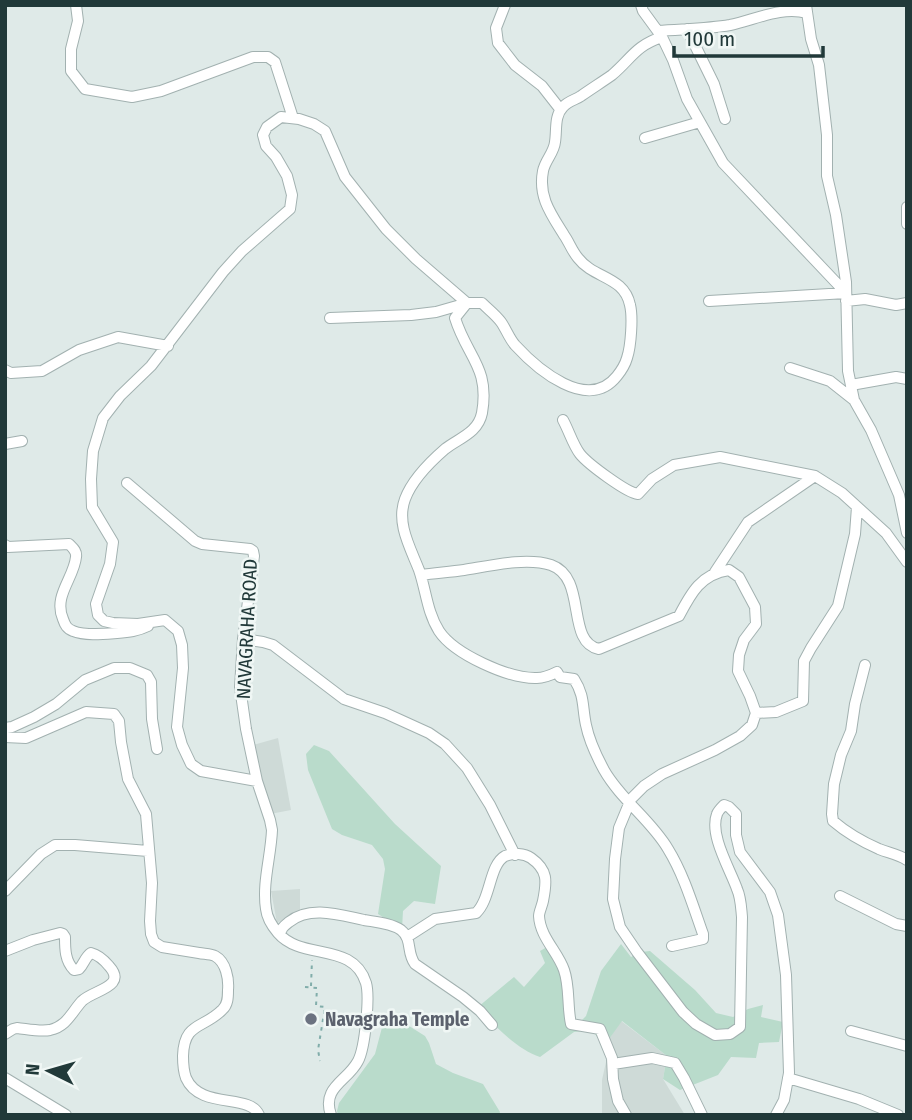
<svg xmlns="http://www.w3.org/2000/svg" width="912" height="1120" viewBox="0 0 912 1120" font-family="'Fira Sans Condensed',sans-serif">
  <rect width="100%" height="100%" fill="#dfeae8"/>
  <path fill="#cedad7" d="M278,738L291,810L265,815L246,747Z
    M300,889V911L277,923L271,891Z
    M621,1021L667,1056L663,1079L685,1115H602V1080L608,1053L604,1046Z"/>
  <path fill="#b9dbcb" d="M314,745L329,751L395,824L441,866L435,904L414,901L403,911L402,929L378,914L385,869L383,859L372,845L342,835L332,829L308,770L306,754Z
    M621,944L631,957L641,952L650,951L695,990L716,1013L733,1017L748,1009L763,1005L761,1017L783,1022L779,1042L759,1043L756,1058L731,1057L718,1075L680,1090L663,1079L667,1056L622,1021L604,1046L592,1030L574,1032L540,1057C518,1050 493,1025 478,1007L514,977L524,987L545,963L540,951L547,947L563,971L577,1025L586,1016L601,971Z
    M390,1014L425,1036L429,1043L436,1064L453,1073L483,1084L500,1112L499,1115H338L337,1111L339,1103L375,1054L385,1016Z"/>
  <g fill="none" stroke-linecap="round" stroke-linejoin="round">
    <g stroke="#a2b1b0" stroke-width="12">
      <path id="street" d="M76,5L78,21L71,49V71L85,89L132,97L161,91L253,57H268L275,62L293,118
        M505,5L496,28L498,43L515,65L542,86L560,109
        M641,5L643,11L662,37L673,60L687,99L723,163L846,293L709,301
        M806,5L811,39L819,65L827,135V176L836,215L846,282L848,371L854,400L871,430L899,495L907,533
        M687,29L714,84L725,119
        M658,31C681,29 707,29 730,25C755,20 781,6 807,13
        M662,37C635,46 632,58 612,75C602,82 591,89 581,96C575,100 568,101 563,107C554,116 557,130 555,142C554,153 545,160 543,171C538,197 551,214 564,235C569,242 572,251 578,258C594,279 624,276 630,305C633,317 631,346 627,358C625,365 621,371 617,376C588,413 537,369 515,345C509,338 506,329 501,322C496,315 488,309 482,303H467L455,318C467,357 490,367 482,413C478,433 459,438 445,449C430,462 412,480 405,499C396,523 410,547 419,570C426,590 427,612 439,631C454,654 509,679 537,678C544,678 551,675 557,672L560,677L574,679C585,696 582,707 586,725C589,740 597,757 604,770C621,800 651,820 668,849C684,875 693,906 703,934V939L672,946
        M645,138L700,122
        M907,207V224
        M846,301L865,299L896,305L907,303
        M330,318L411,315L436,312L464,304
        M790,368L830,381L854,400
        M5,370L11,373L42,371L79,350L118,337L168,346
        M851,385L896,377L907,379
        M563,420C569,431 573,445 580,454C588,464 627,493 638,494L652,479L674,465L720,457L815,476L842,493L886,533L907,562
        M5,444L22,441
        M127,483L195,541L202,544L250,549L253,551L254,556L243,639L240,687L246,729L257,781L270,820L272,830C271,856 262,883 266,909C267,918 272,926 278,933C302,961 353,941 366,983C370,997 365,1048 358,1061C348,1081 321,1087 331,1115
        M5,545L8,547L69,544C73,548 77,551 76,557C74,578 53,596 63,619C65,625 67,629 73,631C85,636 104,634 117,633C128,632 138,631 148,626
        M715,572L748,522L815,476
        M421,575C435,573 450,572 464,570C489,566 526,557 551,565C588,578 565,642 599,649L679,616C691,593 701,574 729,570L739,577L755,607L756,624L744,640L739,655L738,671L750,696L756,713L752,725L740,736L715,750L662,774L644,786L631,799L619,828L615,859L613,899L620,927L637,952L683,1012L696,1024L715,1035L730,1034L740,1027L742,917C741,907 741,898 737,889C730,869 709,835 717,814C718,811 722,807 724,805L729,807L736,814V835L740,852L770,892L778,915L786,975L789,1073L784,1100L776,1115
        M243,639L263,642L273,645L344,699L385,713L429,733L445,744L467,768L490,805L515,855
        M865,665L855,704L851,731L841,755L834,784L832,814L833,821C847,833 863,842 879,849C889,853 898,854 907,860
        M756,713L776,712L803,701L804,661L811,648L838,606L855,534L857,507
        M5,728L12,727L34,717L56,704L85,680L114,668H130L147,675L151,682L152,719L157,749
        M5,737L26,738L86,712L114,714L119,721L121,742L128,779L146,814L152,883L150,921L151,934L154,942L162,947C174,949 187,951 199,953C204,954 211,954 215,956C226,962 229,979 228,990C228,997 228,1005 222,1010C203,1029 184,1022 183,1056C183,1064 183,1070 186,1078C200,1110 250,1093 259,1115
        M257,781L201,771L191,764L182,745L177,727L183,668L182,645L178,631L165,620L138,624L113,623L104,621L98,615L96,604L110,564L113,542L92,507L91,479L93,451L103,418L120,396L151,366L223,272L242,251L290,209L292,195L287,176L276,157L266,146L263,135L267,127L281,117L299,119L314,124L325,131L345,177L386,229L416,259L467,303
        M5,891L41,854L55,845H75L148,851
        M840,896L896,924L907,926
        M280,935C281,928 284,926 289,922C310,905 340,915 364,920C375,922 391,923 401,930C413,940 406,952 415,964L463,997L480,1011L492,1025
        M407,937L435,919L476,913C491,899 489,865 505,856C513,853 524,853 531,858C548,870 547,881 543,901C542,906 539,912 539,916C540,937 558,952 564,970C570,987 567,1006 571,1024L600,1029L612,1058L613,1079L618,1101L626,1115
        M5,951L33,940L60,933L63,934L65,937C65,949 65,961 74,970L79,969C84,964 85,957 91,953C99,955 104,960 109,966C128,987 93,990 82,1001C71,1013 67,1026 50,1030C40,1032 27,1029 17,1028L13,1029L5,1034
        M851,1031L907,1046
        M613,1064L652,1058L675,1063L684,1078L702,1115
        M5,1078L66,1115
        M788,1078L859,1099L898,1115"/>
    </g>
    <path stroke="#81adaa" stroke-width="2" stroke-dasharray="3.5 5" stroke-linecap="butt" d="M311,986L312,960
      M305,987L317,988L316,1006L325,1007L318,1050L320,1061"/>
    <use href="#street" stroke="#fff" stroke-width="10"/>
  </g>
  <circle fill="#6b7280" stroke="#f0f7f5" stroke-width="2.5" cx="311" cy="1019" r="7"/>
  <g text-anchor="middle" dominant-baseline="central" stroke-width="5" stroke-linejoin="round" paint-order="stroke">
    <g font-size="19" fill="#213939" stroke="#f0f7f5">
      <text transform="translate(247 629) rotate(-87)">NAVAGRAHA ROAD</text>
    </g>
    <g font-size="19" font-weight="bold" fill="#5b616d" stroke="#f0f7f5" text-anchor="start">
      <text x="325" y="1019">Navagraha Temple</text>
    </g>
  </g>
  <rect width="912" height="1120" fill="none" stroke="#213939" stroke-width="14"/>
  <g transform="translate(49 1071) rotate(275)" stroke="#f0f7f5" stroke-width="5" paint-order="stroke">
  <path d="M0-5L12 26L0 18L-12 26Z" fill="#213939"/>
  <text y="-10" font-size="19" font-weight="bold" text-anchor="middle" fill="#213939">N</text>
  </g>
  <path d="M674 46v10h149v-10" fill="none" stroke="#213939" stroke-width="3.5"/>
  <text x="684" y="46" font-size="21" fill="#213939" stroke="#f0f7f5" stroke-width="5" paint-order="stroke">100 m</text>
</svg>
